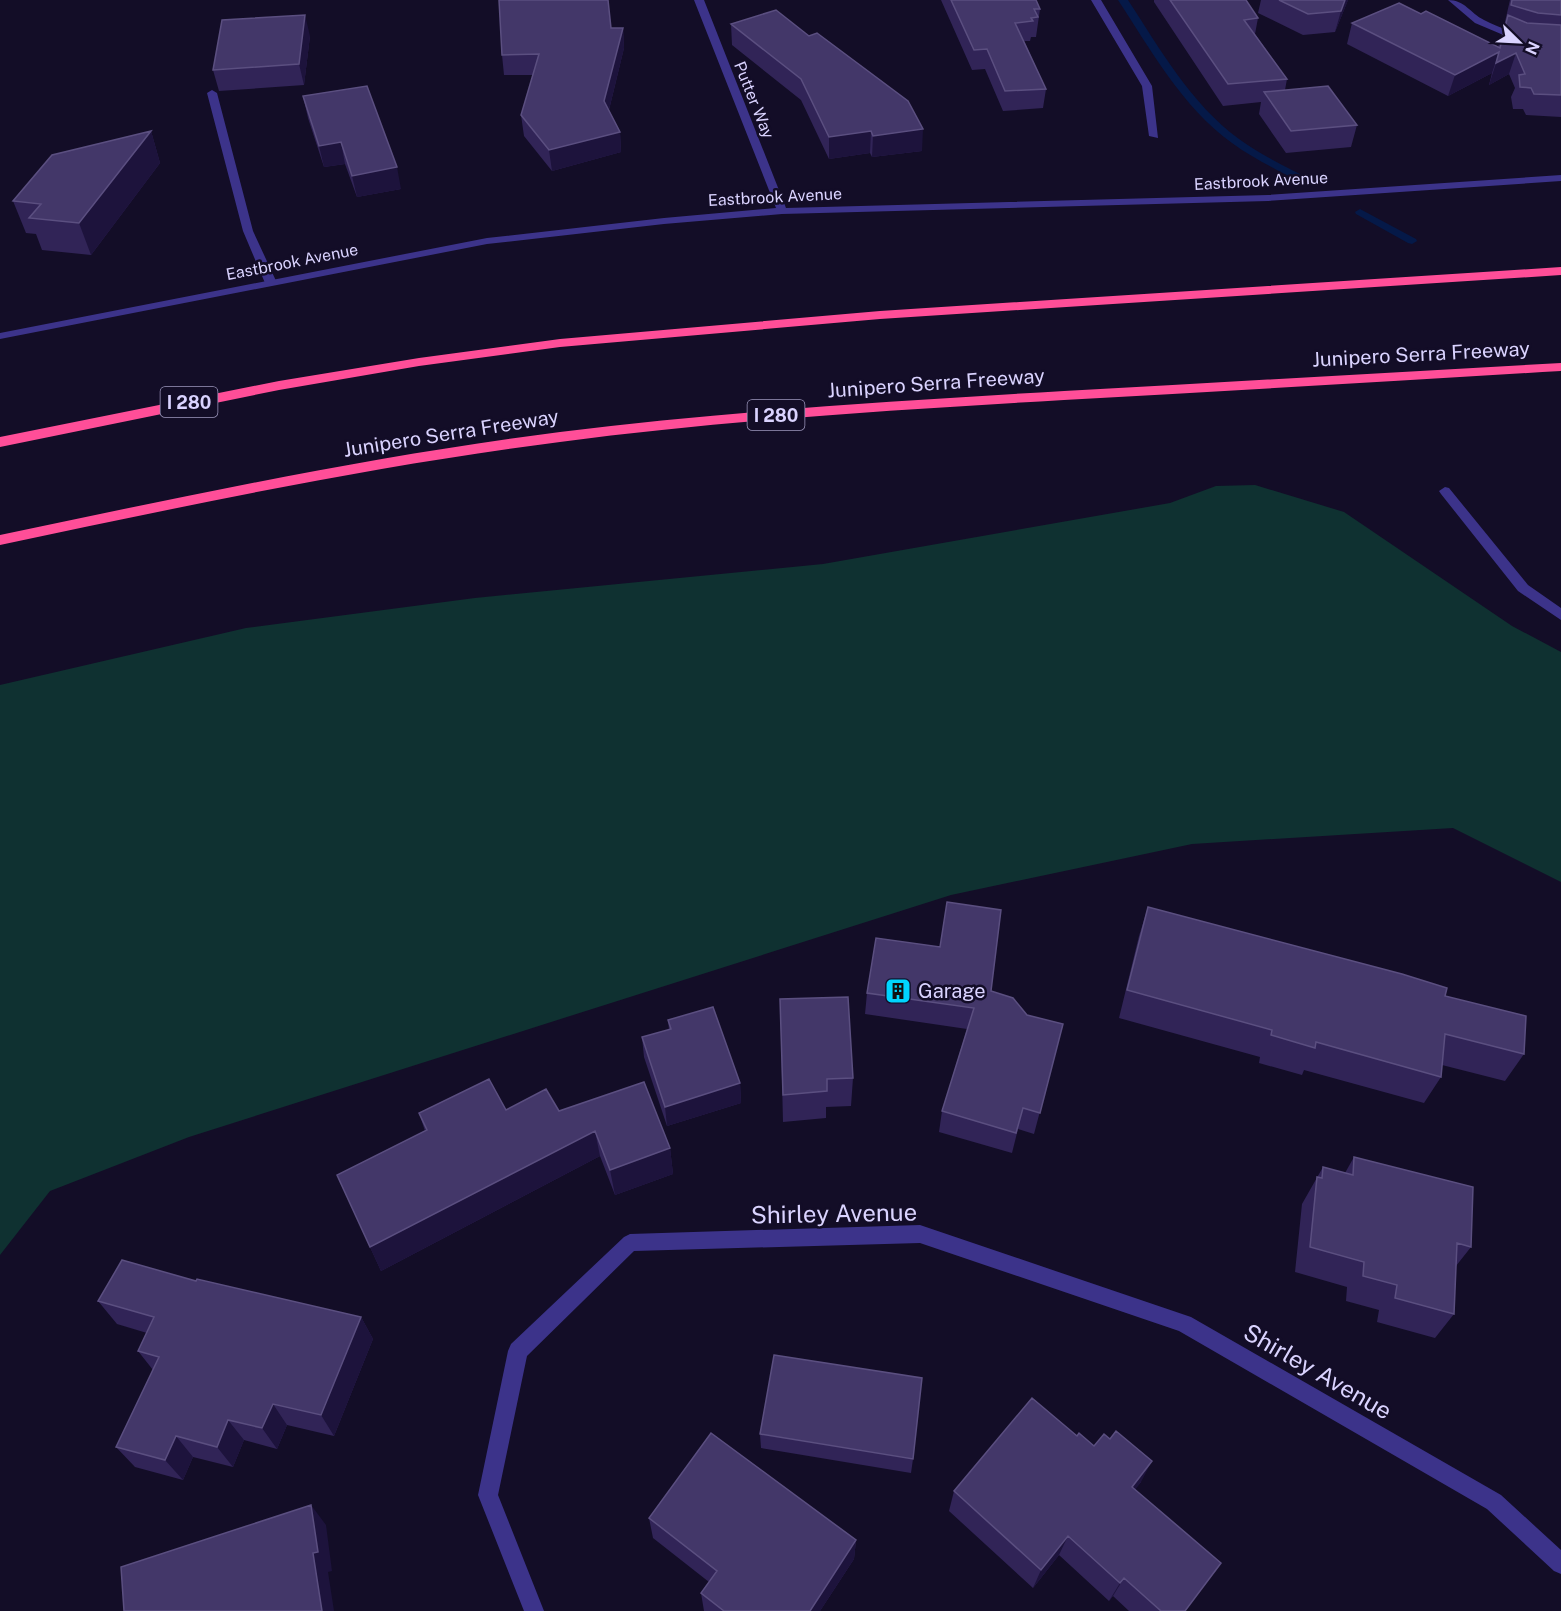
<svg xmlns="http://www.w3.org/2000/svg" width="1561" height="1611" viewBox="0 0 1561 1611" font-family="'Public Sans',sans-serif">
  <rect width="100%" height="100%" fill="#130d27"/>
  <path fill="#0f3131" d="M1255,485L1344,512L1512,626L1561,652V882L1453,828L1192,844L951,895L189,1137L50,1191L0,1255V685L246,628L475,598L823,564L1170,503L1216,486Z"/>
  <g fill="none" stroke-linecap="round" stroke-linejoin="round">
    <path fill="#051948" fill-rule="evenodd" d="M1118,0H1128C1160,49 1191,104 1239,139C1262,156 1289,168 1315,182V186H1307C1282,172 1255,160 1232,143C1182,107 1151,50 1118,0Z
      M1360,209L1416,239L1417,241L1412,244L1408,243L1356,214L1355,212Z"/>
    <path fill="#3c338a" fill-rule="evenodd" d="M212,90L217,93L253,231L277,283L275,285H267L265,283L243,231L207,93Z"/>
    <path fill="#3c338a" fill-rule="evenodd" d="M694,0H704L786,208L1268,195L1561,175V181L1268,201L782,214L664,224L487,244L0,339V333L487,238L664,218L776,208Z
      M1091,0H1101L1152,86L1158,138L1149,136L1142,86Z
      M1448,0C1465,0 1470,13 1484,20C1514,35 1529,37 1561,39V45L1520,42L1475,23Z
      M1445,487L1449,488L1528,585L1561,608V620L1518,591L1441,494L1439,491Z
      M920,1225L1191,1317L1501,1495L1561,1550V1574L1554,1571L1487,1509L1179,1331L920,1243L634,1251L527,1356L498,1495L544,1611H524L478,1495L508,1351L511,1344L624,1237L630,1234Z"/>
    <path fill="#ff4e98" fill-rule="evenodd" d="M1561,267V275L880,319L560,347L419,366L279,390L0,447V437L279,381L419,358L560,339L880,311Z
      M1561,363V371C1395,381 1230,391 1064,400C896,410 727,420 560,442C371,466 185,506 0,545V535C185,496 372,456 560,432C727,411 896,401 1064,391C1230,382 1395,372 1561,363Z"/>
  </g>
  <path fill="#312457" d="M941,0H1036L1040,9L1036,37H1031L1030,41H1024L1046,89L1043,108L1003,111L985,69L972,70Z
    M1154,0H1246L1258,18L1255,34L1287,79L1285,90L1357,125L1351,147L1286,153L1259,114L1261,102L1223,106L1154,2Z
    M1261,0H1348L1335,32L1303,35L1258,13Z
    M1510,0H1561V117L1526,115L1523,109H1513L1511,97L1515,88L1509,74L1489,85L1492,73L1448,96L1347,44L1352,23L1421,14L1498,47L1504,27V26Z
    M731,24L922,151L872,157L870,153L829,159L801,100L732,45Z
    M611,28H623L624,48L609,110L620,132L621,152L552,171L524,136L521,115L533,75H504L502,55Z
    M310,36L304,85L219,91L213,70Z
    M303,96L401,189L357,197L345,164L324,167L308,118Z
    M151,131L160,163L91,255L42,250L36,234L26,233L13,201Z
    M1148,907L1445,996L1524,1054L1505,1081L1442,1065L1441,1077L1424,1103L1304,1070L1302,1075L1259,1063L1260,1057L1119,1018L1139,936Z
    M991,991L1027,1015L1063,1024L1034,1134L1018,1129L1012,1153L939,1132L942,1111L967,1029L865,1014L867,993Z
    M780,999L853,1078L851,1106L826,1107V1118L783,1122Z
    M668,1020L740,1083L741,1103L667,1126L644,1057L642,1037L669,1030Z
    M506,1110L559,1111L670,1148L673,1174L615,1195L600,1156L381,1271L337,1175L425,1131L419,1113Z
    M1354,1157L1471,1247L1456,1266L1454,1314L1435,1338L1377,1322L1379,1310L1346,1301L1347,1287L1295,1272L1302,1204L1323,1167L1345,1173Z
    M196,1281L361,1317L373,1339L334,1436L287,1425L277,1449L244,1440L233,1467L193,1457L183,1480L135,1467L116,1447L153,1370L138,1351L147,1333L117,1324L98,1301Z
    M760,1434L913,1459L911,1473L761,1448Z
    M1077,1436L1094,1446L1141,1482L1135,1489L1185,1611H1129L1113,1596L1109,1601L1059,1555L1033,1588L949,1511L954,1491Z
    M649,1518L856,1540L854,1559L820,1611H704L701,1593L709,1582L653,1538Z"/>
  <path fill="#1d133c" d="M1345,0H1348L1335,32L1341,11Z
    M305,15L310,36L304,85L299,64Z
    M623,28L624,48L606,122L604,101Z
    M1499,52L1492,73L1448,96L1455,75Z
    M1516,53L1509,74L1489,85L1496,63Z
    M923,129L922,151L872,157L873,136Z
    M151,131L160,163L91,255L79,223Z
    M871,131L870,153L829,159V137Z
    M620,132L621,152L552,171L549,150Z
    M341,142L345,164L324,167L319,146Z
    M397,167L401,189L357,197L352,176Z
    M740,1083L741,1103L667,1126L665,1107Z
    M595,1131L600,1156L381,1271L370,1247Z
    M670,1148L673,1174L615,1195L610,1170Z
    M361,1317L373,1339L334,1436L321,1415Z
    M273,1404L287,1425L277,1449L262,1428Z
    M228,1420L244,1440L233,1467L217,1447Z
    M176,1436L193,1457L183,1480L165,1460Z
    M1152,1461L1141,1482L1122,1507L1132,1487Z
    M311,1505L326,1525L332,1571L328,1572L334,1611H320L313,1553Z
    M1068,1536L1059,1555L1033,1588L1041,1570Z
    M856,1540L854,1559L820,1611H810Z
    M1124,1578L1113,1596L1109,1601L1120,1583Z"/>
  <path fill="#433769" stroke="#5b4f80" stroke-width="1.5" d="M499,0H608L611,28H623L604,101L620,132L549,150L521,115L539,54L502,55Z
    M951,0H1036L1040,9H1034L1038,17L1031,18L1033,21L1015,23L1046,89L1005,91L987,49L974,50Z
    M1170,0H1246L1258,18L1244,20L1287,79L1228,84Z
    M1279,0H1345L1341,11L1308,14Z
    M1512,0H1561V15L1538,13L1511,5Z
    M1399,3L1421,14L1426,11L1500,48L1508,15L1527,23L1561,25V95L1534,94L1531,88L1520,87L1519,75L1525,74L1516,53L1496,63L1499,52L1455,75L1352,23Z
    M776,10L809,36L817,33L908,101L923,129L873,136L871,131L829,137L801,79L731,24Z
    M305,15L299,64L213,70L222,20Z
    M367,86L397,167L352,176L341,142L319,146L303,96Z
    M1328,86L1357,125L1291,131L1264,92Z
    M151,131L79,223L29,218L41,204L13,201L52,155Z
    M947,902L1001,910L991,991L1013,998L1027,1015L1063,1024L1040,1113L1023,1108L1016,1133L942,1111L974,1008L867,993L876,938L940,947Z
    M1148,907L1402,974L1447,988L1445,996L1526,1016L1524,1054L1445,1034L1441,1077L1316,1042L1315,1048L1271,1035L1272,1030L1127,990Z
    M848,997L853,1078L827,1079V1091L783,1095L780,999Z
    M713,1007L740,1083L665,1107L642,1037L671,1029L668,1020Z
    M489,1079L506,1110L546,1089L559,1111L644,1082L670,1148L610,1170L595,1131L370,1247L337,1175L427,1130L419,1113Z
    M1354,1157L1473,1187L1471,1247L1457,1243L1454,1314L1395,1298L1397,1285L1363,1276L1364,1262L1310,1247L1317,1177L1322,1178L1323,1167L1353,1175Z
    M122,1260L196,1281L197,1279L361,1317L321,1415L273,1404L262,1428L228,1420L217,1447L176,1436L165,1460L116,1447L159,1357L138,1351L154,1317L98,1301Z
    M774,1355L922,1378L913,1459L760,1434Z
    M1032,1398L1077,1436L1079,1433L1094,1446L1104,1434L1110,1439L1116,1431L1152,1461L1132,1487L1221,1563L1185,1611H1161L1124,1578L1120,1583L1068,1536L1041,1570L954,1491Z
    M711,1433L856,1540L810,1611H724L701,1593L717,1571L649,1518Z
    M311,1505L318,1552L313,1553L322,1611H124L121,1567Z"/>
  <defs>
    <g id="building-square" transform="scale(1.35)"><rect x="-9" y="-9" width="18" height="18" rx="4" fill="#00d5fe" stroke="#130d27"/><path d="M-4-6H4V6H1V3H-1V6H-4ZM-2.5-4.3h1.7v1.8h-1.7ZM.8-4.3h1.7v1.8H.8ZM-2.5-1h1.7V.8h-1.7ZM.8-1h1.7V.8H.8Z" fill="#111"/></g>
  </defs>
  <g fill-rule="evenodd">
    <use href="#building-square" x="898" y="991"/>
  </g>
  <g text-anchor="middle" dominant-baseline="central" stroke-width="5" stroke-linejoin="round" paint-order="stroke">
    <g font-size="16" fill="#dad3ff" stroke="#130d27">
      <text transform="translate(754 100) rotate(68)">Putter Way</text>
      <text transform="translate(1261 181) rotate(-3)">Eastbrook Avenue</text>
      <text transform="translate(775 197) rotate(-3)">Eastbrook Avenue</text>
      <text transform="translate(292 262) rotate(-11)">Eastbrook Avenue</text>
    </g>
    <g fill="#130d27" stroke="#9e98be" stroke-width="1.5">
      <rect x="160.5" y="387" width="57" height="30" rx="4.5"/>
      <rect x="747.5" y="400" width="57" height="30" rx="4.5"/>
    </g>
    <g font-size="18" font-weight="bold" fill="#dad3ff">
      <text x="189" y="402">I 280</text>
      <text x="776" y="415">I 280</text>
    </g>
    <g font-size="20" fill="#dad3ff" stroke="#130d27">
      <text transform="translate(1421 354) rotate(-3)">Junipero Serra Freeway</text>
      <text transform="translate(936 383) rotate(-4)">Junipero Serra Freeway</text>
      <text transform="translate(451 433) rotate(-9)">Junipero Serra Freeway</text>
    </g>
    <g font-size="20" fill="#dad3ff" stroke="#130d27" text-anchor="start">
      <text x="918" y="991">Garage</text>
    </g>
    <g font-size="24" fill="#dad3ff" stroke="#130d27">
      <text transform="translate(834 1213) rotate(-1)">Shirley Avenue</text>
      <text transform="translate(1318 1371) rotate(30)">Shirley Avenue</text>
    </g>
  </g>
  <g transform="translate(1519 42) rotate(114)" stroke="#130d27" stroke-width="4.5" paint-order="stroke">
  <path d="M0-4.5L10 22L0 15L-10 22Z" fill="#dad3ff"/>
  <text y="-9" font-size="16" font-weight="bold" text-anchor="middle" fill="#dad3ff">N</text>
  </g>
</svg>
